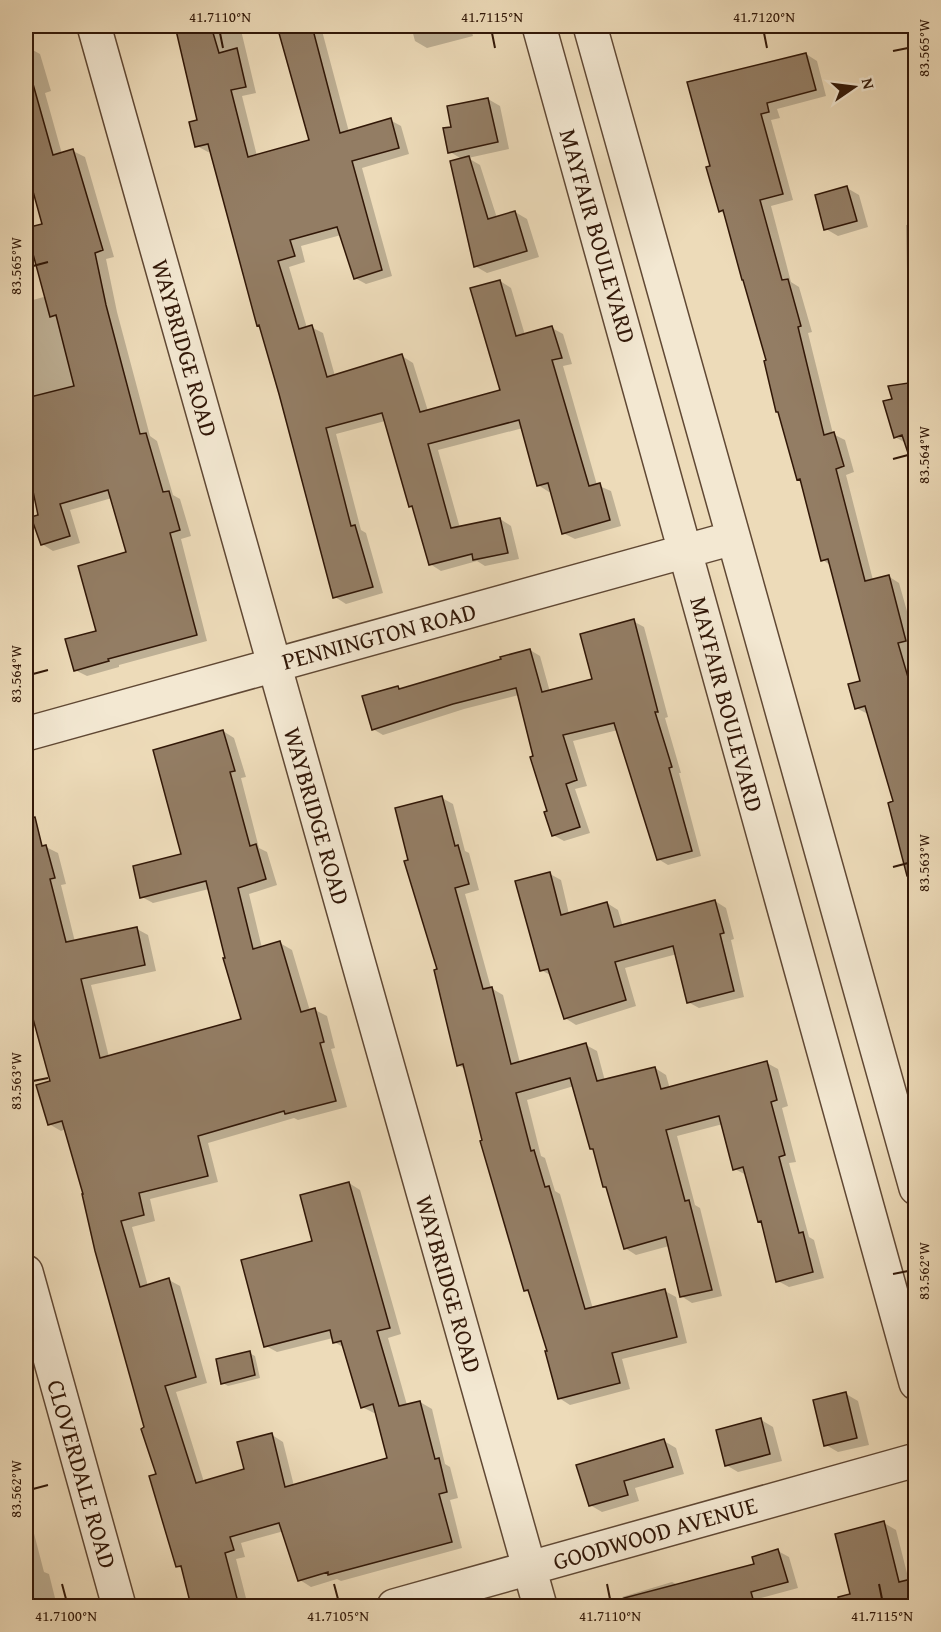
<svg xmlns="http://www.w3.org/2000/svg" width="941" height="1632" viewBox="0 0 941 1632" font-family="'Gentium Book Plus',serif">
  <rect width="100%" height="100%" fill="#eddbb9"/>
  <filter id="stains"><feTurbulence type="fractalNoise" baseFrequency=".00333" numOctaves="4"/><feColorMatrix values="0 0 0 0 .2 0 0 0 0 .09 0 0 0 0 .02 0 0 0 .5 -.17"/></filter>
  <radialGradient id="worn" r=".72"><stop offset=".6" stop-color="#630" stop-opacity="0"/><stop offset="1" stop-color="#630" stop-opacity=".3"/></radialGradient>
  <path fill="#0003" d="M176,26H240L256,93L242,96L257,156L311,141L279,29L293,26H318L321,27L349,132L390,120L401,126L409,154L362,168L392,276L366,284L355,278L341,235L301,246L305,262L289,267L307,328L311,327L323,333L335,376L402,356L413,363L428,411L502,391L500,281L511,288L525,335L552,328L563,334L572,364L563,366L597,485L611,491L621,526L575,539L563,533L552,491L549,492L538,485L523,428L438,450L460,528L500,519L511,526L519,559L485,566L477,561L441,571L430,564L414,509L410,506L385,421L336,434L361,530L366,533L383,593L346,604L335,597L211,151L208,152L197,146L199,121L187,62Z
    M411,26H470L473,36L427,48L415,41Z
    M29,48L40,54L51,91L45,93L62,154L73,151L85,157L114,257L106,259L117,312L150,436L157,441L173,495L180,499L191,536L181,539L207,641L119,665V667L87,676L75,670L97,632L128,553L112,498L70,510L80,543L53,551L42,544L40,516L26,453L31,452L26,431V302L47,296L44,225L26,160V49Z
    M806,54L817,61L826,96L777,109L780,118L771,120L793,200L771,206L791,282L799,287L812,332L808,333L833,434L845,440L854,472L846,475L873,580L888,576L899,583L916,643V647L909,649L916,672V895L901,848L895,802L868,714L856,708L862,682L830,565L823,560L725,214L720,211L711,167Z
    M488,99L500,106L509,149L468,158L480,165L497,218L515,212L527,219L539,257L487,273L475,266L462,159L450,152L453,128Z
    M847,188L859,195L868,227L838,236L826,229Z
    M916,224V320L908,315L906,225Z
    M916,383V439L904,442L895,437L894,400L890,387Z
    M26,603L30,621L26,622Z
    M633,621L644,627L668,717L665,718L681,773H679L701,856L668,865L658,859L618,730L573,741L587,786L575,789L590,833L564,841L553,835L519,695L464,709L383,735L373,729L398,687L401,690L530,650L540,656L550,692L593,680Z
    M223,731L234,738L246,777L241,778L259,848L267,852L277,885L249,894L262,948L280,943L292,950L310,1011L315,1010L327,1016L335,1048L331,1049L347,1107L298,1120L294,1118L208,1143L218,1182L150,1199L155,1221L132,1227L148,1286L169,1280L180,1286L207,1383L176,1392L204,1482L246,1470L272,1435L283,1442L294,1486L389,1460L377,1412L374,1413L362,1407L345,1348L334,1342L333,1338L277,1352L266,1346L314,1242L349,1183L360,1190L401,1334L388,1338L407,1405L420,1402L432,1409L445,1464L450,1467L458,1498L450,1500L462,1548L341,1581L337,1579L311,1587L300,1580L284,1531L241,1543L245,1557L236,1559L248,1606H192L183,1569L177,1566L158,1475L66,1129L61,1131L49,1124L52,1082L33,1011L26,1006V810L36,850L46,847L58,853L66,884L61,885L75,942L137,929L148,935L156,971L91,985L109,1057L243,1020L209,889L153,903L142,897L183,855Z
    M442,798L453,804L465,851L469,853L479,890L465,894L491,988L503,995L520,1063L586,1045L597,1051L605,1081L655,1068L666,1075L670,1089L767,1063L778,1069L788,1106L782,1108L796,1162L789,1163L809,1237L814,1240L824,1278L789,1287L778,1281L763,1223L759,1221L746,1175L735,1169L723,1124L677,1136L695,1205L700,1208L722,1296L692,1303L681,1296L669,1246L636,1255L625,1248L608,1188L605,1186L594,1150L591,1148L574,1086L527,1100L541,1156L545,1158L555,1191L560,1194L593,1309L665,1291L676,1297L687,1343L622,1359L630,1389L570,1405L559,1398L549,1352L531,1294L525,1290L465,1069L458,1065L438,970L410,861Z
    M550,874L561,880L569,914L607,903L618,910L623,927L715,901L726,908L734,939L731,940L744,997L699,1008L688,1002L677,954L625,968L636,1006L576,1025L565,1018L552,976L541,970Z
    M249,1353L255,1356L260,1378L228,1386L223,1383Z
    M846,1394L858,1401L869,1445L838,1452L826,1445Z
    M761,1420L773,1427L782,1461L738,1472L726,1465Z
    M664,1441L676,1448L684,1474L635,1488L639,1501L602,1512L590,1505Z
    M26,1508L30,1518L44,1572L49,1574L57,1606H26Z
    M884,1523L896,1530L909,1581L916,1582V1606H855L837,1535Z
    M778,1551L789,1557L798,1588L761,1598L763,1606H624L622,1597L672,1582L678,1585L756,1565Z"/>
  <path fill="#937d64" stroke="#311707" stroke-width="1.5" d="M175,26H211L219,53L237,48L246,87L231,90L248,157L309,140L277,26H312L340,133L391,118L399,148L352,161L382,270L354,279L337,227L290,240L295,256L278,261L299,329L312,325L327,377L402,354L420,412L500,390L470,288L500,280L516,336L552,326L562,358L552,360L589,486L600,483L610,520L562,534L548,483L537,486L519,420L428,444L451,528L500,518L508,553L473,560L472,554L429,565L412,506L409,507L382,413L326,428L351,526L355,525L373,587L333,598L279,394L259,325L257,326L208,144L195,147L189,122L197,120Z
    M806,53L816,90L767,103L769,112L761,114L783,194L760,200L782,280L788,279L801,326L798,327L824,435L834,432L844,466L836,469L865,581L889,575L906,641L898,643L915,701V875L907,876L888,803L893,801L865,706L855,709L848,684L860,681L828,559L821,561L800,479L797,480L778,412H776L764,361L766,360L743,280H742L723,210L719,212L706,167L710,166L687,82Z
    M33,84L53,155L73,149L103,250L95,253L106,305L140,434L146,433L163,492L169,491L180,530L170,533L197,635L108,659L109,661L74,671L65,639L96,631L78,566L126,552L108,490L60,504L70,536L41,545L31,517L38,515L26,458V398L74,386L56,315L50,317L26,228L42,224L26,166V85Z
    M488,98L498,142L448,153L443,128L451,127L447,106Z
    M469,156L488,219L515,211L527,251L474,267L450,161Z
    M847,186L857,221L824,230L815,195Z
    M915,382V455L909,456L902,435L894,438L883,401L892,399L888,386Z
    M634,619L658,712H655L672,767L669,768L692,851L657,860L614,723L563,735L577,780L566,784L580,827L552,836L544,812L547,811L530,757L533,756L516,688L453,704L372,730L362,696L398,686L399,689L501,659L500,657L530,649L542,692L592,679L580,634Z
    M223,730L235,771L230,772L250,846L256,844L266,879L238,888L253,949L280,941L301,1012L315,1008L324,1042L320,1043L336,1101L285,1114L284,1111L198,1136L208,1176L139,1193L144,1215L121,1221L140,1287L169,1278L196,1377L165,1386L196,1483L244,1469L237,1442L272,1433L285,1487L387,1458L373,1404L361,1408L341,1341L333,1343L330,1330L264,1347L241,1260L312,1241L300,1195L349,1182L390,1328L377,1331L399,1406L420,1401L435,1459L439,1458L447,1492L439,1494L452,1542L328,1575V1572L298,1581L279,1523L230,1537L234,1550L225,1553L239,1606H191L181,1566L176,1567L149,1476L156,1474L141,1429L144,1427L95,1251L82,1194H83L62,1121L48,1125L36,1085L50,1081L29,1004L26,1005V818L35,817L42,846L46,845L55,878L50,879L66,942L137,927L145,965L81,979L100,1058L241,1019L223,958H225L206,881L140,898L133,866L181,854L153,750Z
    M442,796L455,846L458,845L469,884L455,888L483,989L492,987L511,1064L586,1043L597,1081L655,1067L661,1089L767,1061L777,1100L771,1102L785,1155L779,1157L799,1233L803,1232L813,1272L776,1282L761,1221L758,1222L743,1167L733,1170L719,1116L666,1130L685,1201L689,1200L712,1290L680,1297L666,1237L624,1249L606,1187H603L593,1149H590L570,1078L516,1093L531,1151L534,1150L545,1187L549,1186L585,1309L665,1289L677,1337L612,1353L620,1383L558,1399L545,1351H547L528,1290L524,1291L480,1141L482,1140L463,1064L457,1066L434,970L437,969L404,861L408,860L395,808Z
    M550,872L561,915L607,902L614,927L715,900L724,933L720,934L734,991L687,1003L673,946L615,962L626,1000L564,1019L548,969L540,971L515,881Z
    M250,1351L255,1375L221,1384L216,1359Z
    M846,1392L857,1438L824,1446L813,1400Z
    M761,1418L770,1454L725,1466L716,1430Z
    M664,1439L673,1467L624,1481L628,1495L589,1506L576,1465Z
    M884,1521L899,1582L915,1578V1606H839L838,1597L850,1594L835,1534Z
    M778,1549L788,1582L751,1592L755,1606H625L624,1598L754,1564L752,1557Z"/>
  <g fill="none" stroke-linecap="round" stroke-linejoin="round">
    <g stroke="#604834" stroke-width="36">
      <path id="minor" d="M94,26L540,1606
        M539,26L916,1383
        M590,26L916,1188
        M26,734L733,538
        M26,1272L119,1606
        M394,1606L916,1460"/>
    </g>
    <use href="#minor" stroke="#f3e8d2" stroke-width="33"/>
  </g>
  <path fill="none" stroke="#311707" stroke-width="2" d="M220,33L223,48M492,33L495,48M764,33L767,48M893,51L908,48M33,266L48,262M893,459L908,455M33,674L48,670M893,867L908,863M33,1081L48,1078M893,1274L908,1271M33,1489L48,1485M62,1584L66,1599M334,1584L338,1599M607,1584L610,1599M879,1584L882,1599"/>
  <g text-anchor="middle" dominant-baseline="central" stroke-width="5" stroke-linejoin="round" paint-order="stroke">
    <g font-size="24" fill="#311707" stroke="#f3e8d2">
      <text transform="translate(598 236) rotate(74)">MAYFAIR BOULEVARD</text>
      <text transform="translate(185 348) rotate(74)">WAYBRIDGE ROAD</text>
      <text transform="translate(379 636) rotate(-15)">PENNINGTON ROAD</text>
      <text transform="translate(727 704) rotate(75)">MAYFAIR BOULEVARD</text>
      <text transform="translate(317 816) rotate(74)">WAYBRIDGE ROAD</text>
      <text transform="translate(449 1284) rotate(74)">WAYBRIDGE ROAD</text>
      <text transform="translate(82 1474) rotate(74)">CLOVERDALE ROAD</text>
      <text transform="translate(655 1533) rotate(-16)">GOODWOOD AVENUE</text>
    </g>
  </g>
  <rect width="941" height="1632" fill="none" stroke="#eddbb9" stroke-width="66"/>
  <g transform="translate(854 87) rotate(76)" stroke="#f3e8d2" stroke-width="4.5" paint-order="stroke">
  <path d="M0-4.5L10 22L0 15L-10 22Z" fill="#311707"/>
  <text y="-9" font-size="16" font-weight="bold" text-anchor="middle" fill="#311707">N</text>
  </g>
  <rect x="33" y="33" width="875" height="1566" fill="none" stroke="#311707" stroke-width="2"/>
  <g font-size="15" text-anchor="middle" fill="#311707">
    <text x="220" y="22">41.7110°N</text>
    <text x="492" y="22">41.7115°N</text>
    <text x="764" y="22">41.7120°N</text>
    <text transform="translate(924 48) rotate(-90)" y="5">83.565°W</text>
    <text transform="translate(16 266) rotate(-90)" y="5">83.565°W</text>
    <text transform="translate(924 455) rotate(-90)" y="5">83.564°W</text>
    <text transform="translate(16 674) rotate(-90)" y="5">83.564°W</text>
    <text transform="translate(924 863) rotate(-90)" y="5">83.563°W</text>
    <text transform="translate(16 1081) rotate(-90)" y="5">83.563°W</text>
    <text transform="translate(924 1271) rotate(-90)" y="5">83.562°W</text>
    <text transform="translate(16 1489) rotate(-90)" y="5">83.562°W</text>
    <text x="66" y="1621">41.7100°N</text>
    <text x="338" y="1621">41.7105°N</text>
    <text x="610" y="1621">41.7110°N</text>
    <text x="882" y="1621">41.7115°N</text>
  </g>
  <rect width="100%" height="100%" filter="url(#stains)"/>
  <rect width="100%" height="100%" fill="url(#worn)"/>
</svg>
